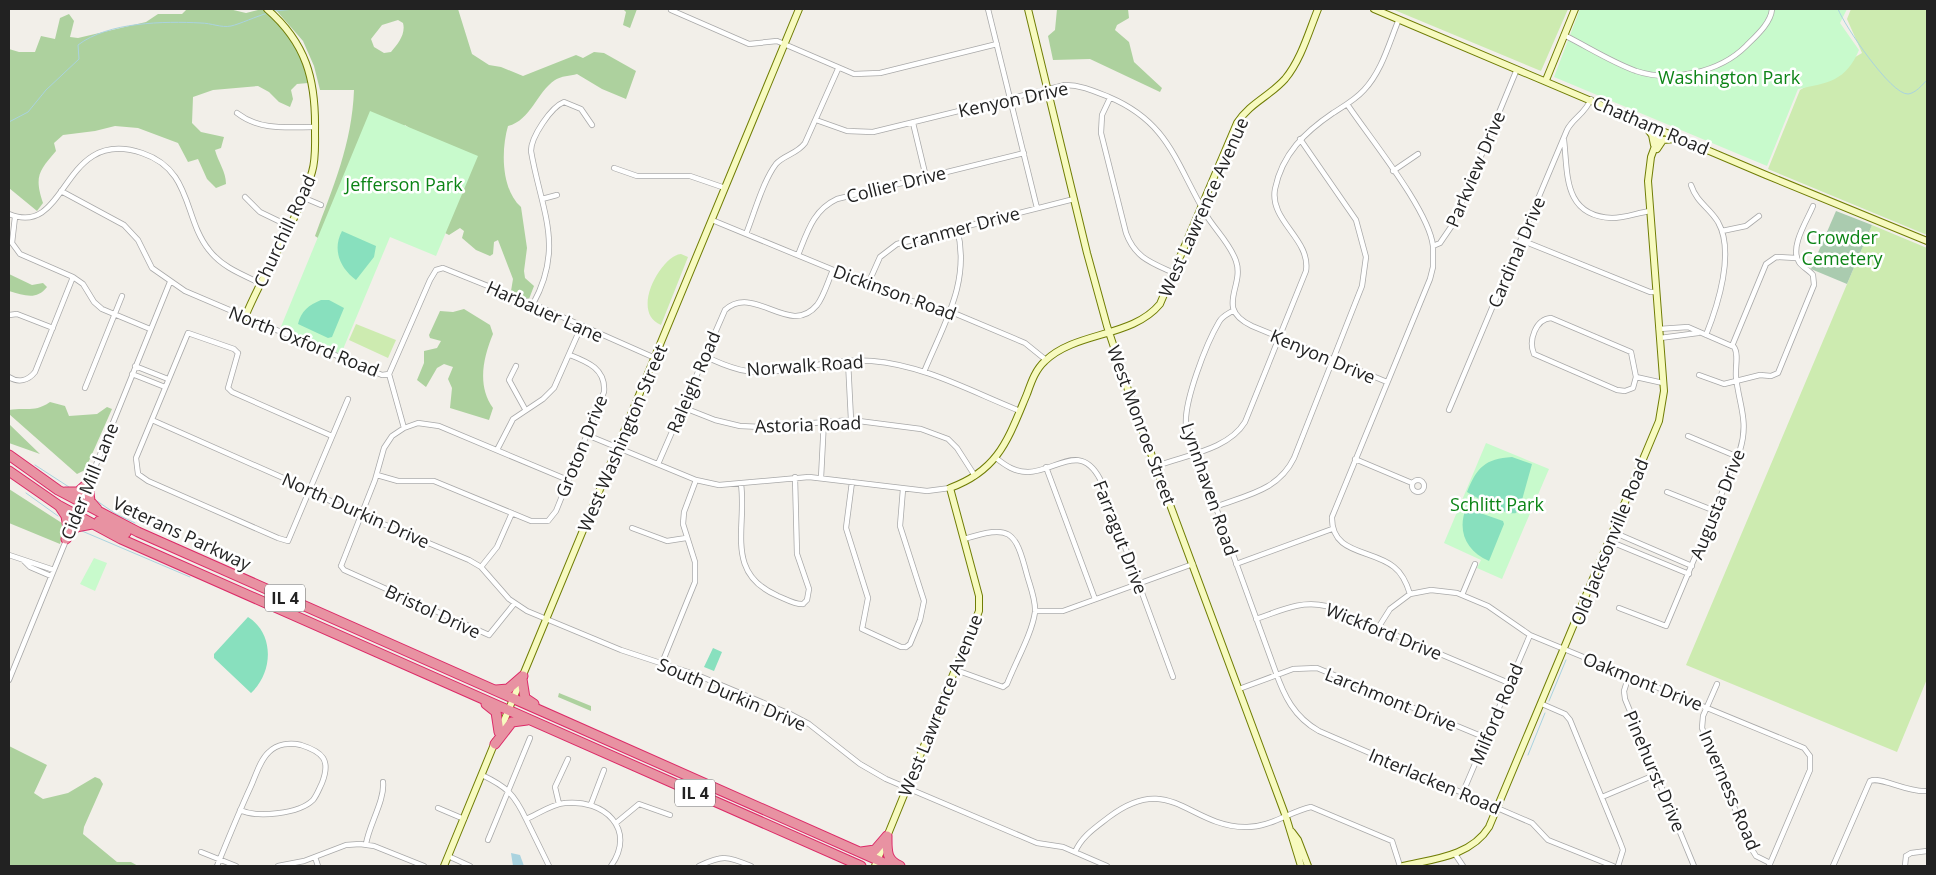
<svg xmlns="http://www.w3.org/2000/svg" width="1936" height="875" viewBox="0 0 1936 875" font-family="'Open Sans',sans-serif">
  <rect width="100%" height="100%" fill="#f2efe9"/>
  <path fill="#cdebb0" d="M1392,9H1568L1541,71Z
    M1851,9H1927V235L1768,169L1800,90L1862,53L1847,19Z
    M1872,225L1927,248V679L1897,752L1686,665Z
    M681,254L688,257L661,325C629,312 662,255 681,254Z
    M356,324L396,340L388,358L349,340Z"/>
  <path fill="#add19e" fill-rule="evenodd" d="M187,9H229L246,13L262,9C281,26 310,54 308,83L297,84L291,90L293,99L290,107L279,102L269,92L258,86L213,90L193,97L192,123L201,132L224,137L221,148L215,150C218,162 226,171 226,184L216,188L207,179L198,159L188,162L178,143L138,128L115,126L95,131L63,135L54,143L56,151C39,171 34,176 43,203L37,211L9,188V49L19,52H35L41,36L55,39L60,18L69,14L74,21L70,37L78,38L146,22L158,14H182Z
    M275,9H458L472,54L489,65L501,67L523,76L576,55L583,58L594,52L604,53L636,71L626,99L602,89L577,74C570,76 561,76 555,80C536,93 531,120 508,126C501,150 501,189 521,207L527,248L524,271L525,278L534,286L529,299L511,291L513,279L498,240L494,242L493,254L490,256L476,250L462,238L464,231L460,228L449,235L441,231L418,134L405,125L321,240L315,236C333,187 352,144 354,90H320L314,66L303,41ZM398,20L403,23C406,34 398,44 391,52L384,53L374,47L371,39L382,25Z
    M623,9H637L630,28L623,25L626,12Z
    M1057,9H1128L1129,18L1117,25L1115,30L1129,42L1134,62L1162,88L1160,92L1090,59L1053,60L1048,36L1055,30Z
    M9,274L32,285L43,283L47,287C36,301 24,295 9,291Z
    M464,309L490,325L493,334C483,358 477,386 493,408L489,420L450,408L452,388L448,379L453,367L444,364L437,368L426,387L417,380L424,363V351L437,348L441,341L430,338L429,335L440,311L453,312Z
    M50,402L65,406L69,416L97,414L107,407L112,409L85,470L77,474L9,414V410C27,407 34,413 50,402Z
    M9,424L40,454L9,443Z
    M9,489L65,525L60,544L9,523Z
    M559,693L591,706V711L558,697Z
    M9,746L47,765L34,793L43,799L68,793L95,777L100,779L103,784L84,827L83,834L117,862H131L138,866H9Z"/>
  <path fill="#aacbaf" d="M1836,211L1872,225L1847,284L1811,269Z"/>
  <path fill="#c8facc" d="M1580,9H1847L1840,23L1859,50C1846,81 1828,83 1798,89L1767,166L1554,77Z
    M370,111L478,156L436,256L390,237L341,354L280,329Z
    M1486,443L1549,469L1502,579L1477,568L1481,560L1444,543Z
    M94,558L107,563L95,591L80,584Z"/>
  <path fill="#88e0be" d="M342,231L376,246L374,257L356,280C340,268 332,250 342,231Z
    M321,300H329L344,308L332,337L328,338L298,324C301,311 309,305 321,300Z
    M1512,457L1532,464L1522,500L1516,513C1505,516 1478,498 1467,492C1477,467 1485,459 1512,457Z
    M1466,508L1503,521L1504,524L1489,561C1466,551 1457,531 1466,508Z
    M248,617C275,634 273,673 251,693L214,658V654Z
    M713,648L722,652L714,671L704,667Z"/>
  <path fill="#aad3df" d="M511,853L520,855L524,866H513Z"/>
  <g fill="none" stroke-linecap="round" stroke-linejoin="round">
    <path stroke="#aad3df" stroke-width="1" d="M1838,9C1844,25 1891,95 1908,94C1916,93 1922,85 1927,80
      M274,11L295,9
      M9,122L28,112L46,90L79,59L78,45C108,22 164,21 201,23C211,23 221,28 231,26C240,24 257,16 268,13
      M35,465L69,487
      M26,493L58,516
      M97,501L116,514L135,523
      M82,531L190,577
      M1549,701L1566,660
      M1528,755L1545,713"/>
    <g stroke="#a9a9a9" stroke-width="6">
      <path id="street" d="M988,9L1037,208
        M671,10L749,44L777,41L854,74L880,73L997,44
        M1564,35C1588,47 1611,62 1636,71C1672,83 1720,72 1746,46C1756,36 1771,23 1772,9
        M1110,98L1102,115L1101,133L1126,233C1135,258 1152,263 1174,273
        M1347,104C1369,137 1429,210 1433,246
        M237,113C260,131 288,127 315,127
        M816,120L847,131L873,132L1065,85C1081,85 1094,91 1109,97C1168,122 1175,161 1205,213C1214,229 1230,243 1236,261C1245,287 1214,308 1252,326L1387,382
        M913,123L926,177
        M1564,140C1568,174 1563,216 1612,218C1625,218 1637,213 1650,211
        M614,168L637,176H690L725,188
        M1393,171L1418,154
        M1691,185C1697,203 1709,207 1718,222C1735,252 1718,305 1706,335
        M61,191L124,225L138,240L152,268L185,291L382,375L389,374
        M245,197L260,212L289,226
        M302,197L321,205
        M542,199L557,195
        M9,214C69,239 60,126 142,153C193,170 183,218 209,250C222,267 241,274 260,283
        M15,217L12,243L20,254L73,277L83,284L94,302L102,309L150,329
        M712,220L904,299L949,311L1025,343L1046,360
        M1722,231L1746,226L1759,216
        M746,234C754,214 763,181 776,164C784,155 797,154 805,143L838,69
        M1521,240L1650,292H1656
        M798,255C807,233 813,210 837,199L1024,153
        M868,284L880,257L897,244L1074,199
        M533,304C565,246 541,210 531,151C531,137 551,107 564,102L581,109L592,125
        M1234,310C1228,314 1222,316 1219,322C1206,344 1184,401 1186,425L1275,670C1284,696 1294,717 1319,731L1532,823L1548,840L1613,866
        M9,315L17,314L53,328
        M1551,318L1631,352L1636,377L1633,388L1625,391L1617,390L1534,354C1528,340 1536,319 1551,318Z
        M1659,329L1688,327L1734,347C1739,354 1735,368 1736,377C1739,405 1749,421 1740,450L1666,626
        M188,333L136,458L138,474L148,481L278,538L288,541
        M188,333L234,349L238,353
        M1660,338L1698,333
        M1732,346L1766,264L1776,257L1796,258
        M704,356C718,362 731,369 747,371C786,376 831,357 872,361C924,365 972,392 1020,411
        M848,361L851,420
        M135,366L168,379
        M516,366L509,380L525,409
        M924,372C944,323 971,282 957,228
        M132,374L165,387
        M389,374L430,280L436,270L443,268L533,304L655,358
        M389,374L404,428L418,423L439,426L568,480
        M1699,375L1724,384L1760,375L1771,376L1778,373L1814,285L1813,275C1809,270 1802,267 1799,262C1789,247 1808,219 1813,206
        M9,377C18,383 28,381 35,372L73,277
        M1636,377L1663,383
        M85,388L122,296
        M228,388L232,392L332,436
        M228,388L238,353
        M682,407L715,420L740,426L762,427L851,420L921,429L948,439L957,448L975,476
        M1449,410L1567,130C1573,118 1585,114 1591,99
        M152,420L306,488L338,505L469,560L481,567L509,599L527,611L621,650L697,675L790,714L809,724L860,764L886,779L1037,843L1063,847L1107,866
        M587,435L696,480L719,485L809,477L927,491L950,488
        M1688,436L1738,457
        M497,450L513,419L543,399L554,388L581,327
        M996,458C1006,466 1015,472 1028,472C1055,472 1080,441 1100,479L1173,677
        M1355,459L1412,483
        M658,464L725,310C754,283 790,338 817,305C824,296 828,281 833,270
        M1157,466C1185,455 1228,450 1245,422L1306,271C1311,239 1269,221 1275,189C1282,154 1305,132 1333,113C1344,106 1355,100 1364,90C1382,71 1389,43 1399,19
        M1046,467L1095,599
        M377,475L398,481H434L531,521H548L556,511L604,392C606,369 588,362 570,355
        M795,477L797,554L809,589L807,600L803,604
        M821,478L824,420
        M1412 486a6 6 0 1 1 12 0a6 6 0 1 1-12 0Z
        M89,482L170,282
        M852,482L846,528L868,598L862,629
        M741,484C747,528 724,573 778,596C786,599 795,605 803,604
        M903,489L900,526L924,601L920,620L910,644L906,647
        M1667,492L1715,511
        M1215,507C1246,495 1278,491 1294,458L1362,286L1366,257L1356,220L1300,139
        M632,528L667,541L686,538
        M70,529L86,490
        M1613,532L1692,566
        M964,539C1010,525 1015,529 1027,575C1030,586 1036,600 1035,612C1032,634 1015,663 1007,684L1003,687
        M288,541L348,399
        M1609,541L1689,574
        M9,555L54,570
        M24,561L30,567L51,576
        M1236,564L1332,529
        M341,566L344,570L489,635
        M341,566L375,480L384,448L392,436L404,428
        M481,567L497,547L512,513
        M1410,594C1407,584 1403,574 1394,567C1372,549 1331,555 1332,517L1430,279L1433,267V246L1440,243L1453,224L1517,69
        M1462,595L1475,564
        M1619,608L1666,626
        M1035,611H1063L1193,564
        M1256,619C1280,611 1300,600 1326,606L1509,683
        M1378,628L1390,609L1410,594L1431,590L1457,593L1488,606L1530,635L1804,748L1810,756V770L1769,866
        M862,629L901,647H906
        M489,635L514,604
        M662,663L695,582V562L683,524L684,512L696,480
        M956,670L1003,687
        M1629,675L1624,691L1625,699L1694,866
        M9,680L67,538
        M1717,684L1703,716L1702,728L1751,848L1756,856L1770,863
        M1239,689L1293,669L1317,668L1486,738
        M1542,704L1565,714L1570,720L1620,842L1623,850L1618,866
        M482,775C507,787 514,794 526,819
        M1463,792L1530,635
        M1602,797L1657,774
        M559,804L555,787L568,759
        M591,804L604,770
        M438,808L464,819
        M616,823L639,804L670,815
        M488,840L530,738
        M366,844C369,825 385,800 383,782
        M201,852L236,866
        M1075,852C1082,836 1095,828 1109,817C1170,771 1188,826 1245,827C1269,828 1289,812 1311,807L1392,841L1400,866
        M1455,854L1463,866
        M448,856L470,866
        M1906,856L1911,853L1927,851
        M315,857L318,866
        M217,866C228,839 239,812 251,786C256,775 260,760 269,752C277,744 290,742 301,745C323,752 331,760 322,783C319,789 317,795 313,800C299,814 257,818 240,810
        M278,866L304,861L346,845L360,844L374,846L424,866
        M549,866L526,819C538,814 552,804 565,803C604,799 637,829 611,866
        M699,866C723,855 727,856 751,866
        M1833,866L1870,781C1881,776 1907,793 1927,791
        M1905,866L1906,856"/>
    </g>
    <g stroke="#707d05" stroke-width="8">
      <path id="secondary" d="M1028,9L1087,253L1107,326L1133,405L1286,817L1301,866
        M1374,9L1766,175L1927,241
        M1546,80L1575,9
        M1643,123L1652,135L1654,145
        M1657,149L1663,140L1676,139
        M245,317C265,268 297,223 312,172C316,159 315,145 315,131C316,79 306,43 267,9
        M499,733L799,9
        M1292,832L1298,840L1308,866
        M444,866L495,742
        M875,866L979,611V596L950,488C999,470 1008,439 1027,394C1031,383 1035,370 1045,361C1076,331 1132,338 1160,304L1237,123C1250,103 1270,96 1285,79C1301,60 1309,31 1318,9
        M1403,866C1434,859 1471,856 1489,827L1659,421L1664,391L1648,181L1651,157L1661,130"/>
    </g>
    <g stroke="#dc2a67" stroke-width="11">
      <path id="highway" d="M9,455L58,490L138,532L891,866
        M9,471L58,505L121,539L861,866
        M88,485L90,501L97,509
        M65,492H78L89,482
        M60,507L66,516L69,534
        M99,521L126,533
        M66,539L76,527L92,524
        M522,679L525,698L534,704
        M496,690L508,689L523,676
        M486,704L496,712L499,732
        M495,744L512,722L527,720
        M887,836C887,851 886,860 900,866
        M861,852L875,850L887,836"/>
    </g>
    <use href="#street" stroke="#fff" stroke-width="4.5"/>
    <use href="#secondary" stroke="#f7fabf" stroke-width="6"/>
    <use href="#highway" stroke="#e892a2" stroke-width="9"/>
  </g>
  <g text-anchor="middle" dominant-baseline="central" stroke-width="5" stroke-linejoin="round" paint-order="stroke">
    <g fill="#fff" stroke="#646464" stroke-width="1">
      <rect x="265" y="584.5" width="40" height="27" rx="4"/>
      <rect x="675" y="779.5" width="40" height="27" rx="4"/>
    </g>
    <g font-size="16" font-weight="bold" fill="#222">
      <text x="285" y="598">IL 4</text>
      <text x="695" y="793">IL 4</text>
    </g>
    <g font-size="18" fill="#0c8416" stroke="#fff">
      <text x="1729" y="77">Washington Park</text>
      <text x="404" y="184">Jefferson Park</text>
      <text x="1842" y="237">Crowder<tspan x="1842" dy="21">Cemetery</tspan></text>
      <text x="1497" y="504">Schlitt Park</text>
    </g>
    <g font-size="18" fill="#222" stroke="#fff">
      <text transform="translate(1013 99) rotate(-12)">Kenyon Drive</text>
      <text transform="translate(1651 125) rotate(23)">Chatham Road</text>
      <text transform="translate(1475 169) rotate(-67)">Parkview Drive</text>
      <text transform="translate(896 184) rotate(-14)">Collier Drive</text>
      <text transform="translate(1203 207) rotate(-66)">West Lawrence Avenue</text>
      <text transform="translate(960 228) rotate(-15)">Cranmer Drive</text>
      <text transform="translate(284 231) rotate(-65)">Churchill Road</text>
      <text transform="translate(1516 252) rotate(-67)">Cardinal Drive</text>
      <text transform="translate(895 292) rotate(20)">Dickinson Road</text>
      <text transform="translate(545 311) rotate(24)">Harbauer Lane</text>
      <text transform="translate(304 341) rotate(22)">North Oxford Road</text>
      <text transform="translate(1323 356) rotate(23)">Kenyon Drive</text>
      <text transform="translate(805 365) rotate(-4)">Norwalk Road</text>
      <text transform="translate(693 382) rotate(-67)">Raleigh Road</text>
      <text transform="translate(808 424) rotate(-2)">Astoria Road</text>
      <text transform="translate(1142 425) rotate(70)">West Monroe Street</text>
      <text transform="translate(622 438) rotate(-67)">West Washington Street</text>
      <text transform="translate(581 446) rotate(-68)">Groton Drive</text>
      <text transform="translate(89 481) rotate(-68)">Cider Mill Lane</text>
      <text transform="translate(1210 489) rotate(71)">Lynnhaven Road</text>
      <text transform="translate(1717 504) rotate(-68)">Augusta Drive</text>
      <text transform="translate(356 510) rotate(24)">North Durkin Drive</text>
      <text transform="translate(182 533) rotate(25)">Veterans Parkway</text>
      <text transform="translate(1121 537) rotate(69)">Farragut Drive</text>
      <text transform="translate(1609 542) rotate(-68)">Old Jacksonville Road</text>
      <text transform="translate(433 611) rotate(25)">Bristol Drive</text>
      <text transform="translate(1384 631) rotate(22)">Wickford Drive</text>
      <text transform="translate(1643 681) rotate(22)">Oakmont Drive</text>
      <text transform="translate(732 694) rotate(23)">South Durkin Drive</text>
      <text transform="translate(1391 699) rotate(22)">Larchmont Drive</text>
      <text transform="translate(940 705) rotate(-68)">West Lawrence Avenue</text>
      <text transform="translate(1496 714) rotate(-67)">Milford Road</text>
      <text transform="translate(1655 771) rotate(67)">Pinehurst Drive</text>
      <text transform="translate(1435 781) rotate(23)">Interlacken Road</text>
      <text transform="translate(1730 790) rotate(67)">Inverness Road</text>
    </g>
  </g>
  <rect width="1936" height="875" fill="none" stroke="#222222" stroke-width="20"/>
</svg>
